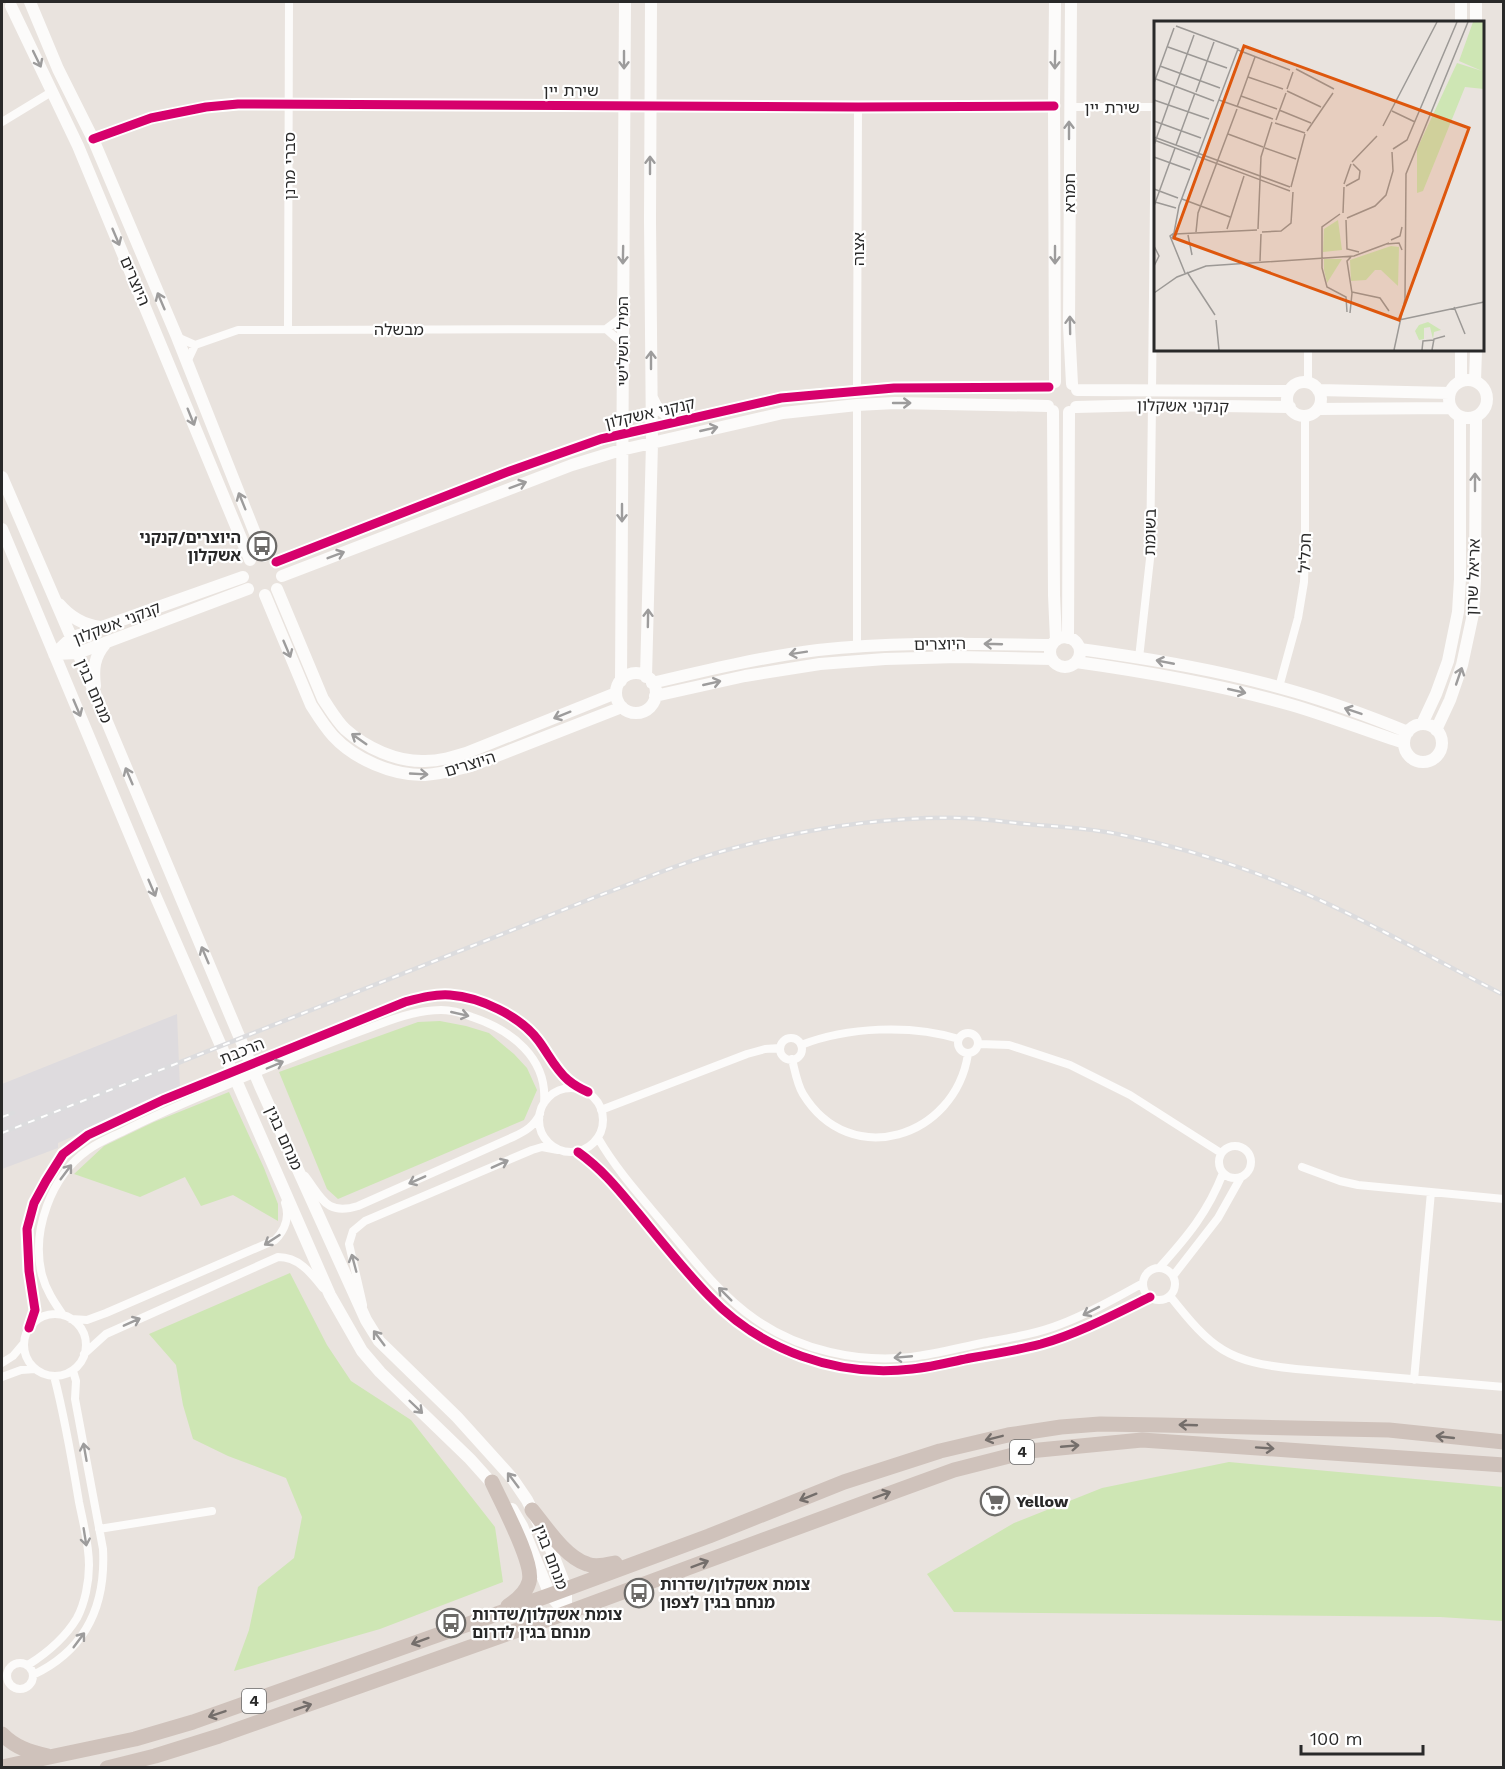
<svg xmlns="http://www.w3.org/2000/svg" width="1505" height="1769" viewBox="0 0 1505 1769" font-family="'Work Sans','Noto Sans Hebrew',sans-serif">
  <rect width="100%" height="100%" fill="#e9e3de"/>
  <path fill="#dedbde" d="M177,1014L180,1089L58,1143V1148L2,1169V1084Z"/>
  <path fill="#cee6b4" d="M440,1021L466,1026L489,1033L514,1054L527,1068L537,1090L524,1120L338,1199L327,1189L279,1072L418,1022Z
    M229,1092L264,1168L278,1204V1221L233,1195L201,1206L185,1177L140,1197L74,1174L104,1146L154,1122Z
    M290,1273L327,1345L351,1381L411,1420L495,1527L503,1582L380,1629L234,1671L249,1630L258,1587L294,1558L302,1517L286,1478L228,1456L193,1439L183,1405L176,1365L149,1334Z
    M1229,1462L1503,1487V1621L1440,1617L954,1612L927,1574L1014,1523L1102,1488Z"/>
  <g fill="none" stroke-linecap="round" stroke-linejoin="round">
    <path stroke="#fcfbfa" stroke-width="8" d="M1069,107H1156
      M2,122L53,91
      M93,139L151,118L206,107L238,104L858,107L1054,106
      M622,317L606,329L622,343
      M288,330L289,2
      M177,337L195,345L187,362
      M195,345L238,330H288L606,329
      M1308,350V383
      M1152,390L1155,107
      M857,391L858,107
      M857,647V405
      M1139,658L1150,559L1152,405
      M1279,687L1298,618L1304,582L1305,550V416
      M958 1043a10 10 0 1 1 20 0a10 10 0 1 1-20 0Z
      M780 1049a11 11 0 1 1 22 0a11 11 0 1 1-22 0Z
      M979,1044L1009,1045L1070,1065L1130,1095L1221,1153
      M801,1045C847,1027 911,1024 959,1039
      M792,1059C795,1071 797,1084 803,1094C850,1171 955,1138 968,1054
      M539 1120a32 32 0 1 1 64 0a32 32 0 1 1-64 0Z
      M601,1110L747,1054L765,1049L780,1048
      M598,1138C617,1171 643,1199 667,1228C694,1260 720,1295 755,1319C799,1350 858,1363 911,1357C935,1354 958,1348 982,1343C1009,1338 1036,1334 1061,1324C1090,1313 1116,1298 1143,1283
      M1219 1162a16 16 0 1 1 32 0a16 16 0 1 1-32 0Z
      M578,1152C603,1170 618,1189 638,1213C661,1241 684,1270 709,1296C760,1350 837,1378 912,1369C931,1367 951,1362 970,1358C994,1354 1018,1350 1041,1344C1079,1333 1115,1314 1150,1297
      M1302,1167L1340,1181L1358,1185L1504,1199
      M305,1176C322,1198 326,1216 358,1206L513,1137C526,1131 534,1126 540,1114
      M1160,1267C1187,1237 1208,1212 1223,1173
      M1143 1284a16 16 0 1 1 32 0a16 16 0 1 1-32 0Z
      M1173,1276L1218,1218L1241,1177
      M1170,1296C1212,1349 1227,1362 1296,1369L1504,1387
      M363,1305L349,1244L353,1231L365,1221L532,1150L542,1147L558,1150
      M24 1345a31 31 0 1 1 62 0a31 31 0 1 1-62 0Z
      M63,1315C54,1302 46,1290 42,1275C31,1231 51,1176 88,1150C99,1142 112,1137 124,1131C171,1107 221,1088 270,1067C302,1054 334,1041 367,1029C390,1020 416,1010 441,1010C451,1010 462,1013 472,1017C511,1030 548,1058 544,1103
      M71,1319L87,1320L106,1313L275,1240C285,1230 290,1217 285,1203
      M29,1328L35,1310L29,1271L27,1229L34,1203L46,1181L63,1154L88,1135L163,1100L405,1002C420,998 434,994 450,995C480,997 520,1016 538,1040C548,1053 555,1069 568,1080C574,1085 581,1089 588,1092
      M84,1354L106,1334L278,1257C299,1257 311,1273 323,1288
      M2,1363L13,1356L24,1343
      M2,1377L21,1370L35,1369
      M1414,1380L1431,1192
      M99,1529L212,1511
      M7 1676a13 13 0 1 1 26 0a13 13 0 1 1-26 0Z
      M28,1665C47,1653 65,1638 77,1618C85,1603 89,1582 89,1565C89,1544 83,1522 79,1502C72,1460 65,1418 54,1376
      M33,1675C86,1650 106,1606 103,1549L75,1399L76,1381L73,1371"/>
    <path stroke="#fcfbfa" stroke-width="12" d="M30,2L58,69L93,139L177,337L264,556
      M1055,2L1054,106L1055,382
      M1071,2L1069,326L1072,384
      M11,6L78,146L250,560
      M1461,22V2
      M1476,22V2
      M1449 399a19 19 0 1 1 38 0a19 19 0 1 1-38 0Z
      M1461,381V350
      M1475,381L1476,350
      M1287 399a17 17 0 1 1 34 0a17 17 0 1 1-34 0Z
      M1077,390L1289,391
      M1318,390L1450,393
      M652,398L656,406L675,422
      M1076,407L1152,405L1290,407
      M1318,409L1451,408
      M1053,411L1054,595L1056,640
      M2,477L78,653L260,1086L366,1320L379,1341L457,1417L512,1478L527,1500L550,1547L566,1588V1613
      M2,529L155,895L330,1295L362,1351L380,1372L470,1459L496,1488
      M276,562L510,471L601,439L781,398L894,388L1049,387
      M282,576L572,465L621,450L783,413L857,405L895,403L1048,406
      M277,589L323,699C330,709 336,720 345,729C366,748 397,762 425,761C440,761 453,757 466,753L616,693
      M265,595L311,705C318,716 324,726 333,736C354,759 393,776 425,775C441,774 455,770 471,766L622,707
      M59,604C70,617 84,625 100,627
      M1050 652a15 15 0 1 1 30 0a15 15 0 1 1-30 0Z
      M1068,638L1069,412
      M1080,649C1152,659 1225,671 1296,692C1334,703 1371,717 1408,732
      M54,654L78,653L248,589
      M54,654L71,638L243,577
      M1076,662C1148,672 1221,685 1291,705C1329,716 1367,731 1404,743
      M616 693a20 20 0 1 1 40 0a20 20 0 1 1-40 0Z
      M646,677L652,443L650,220L651,2
      M621,681L625,2
      M652,683C707,670 762,657 818,650C896,641 974,644 1051,645
      M95,686C93,669 94,657 105,644
      M655,696L745,676L820,664L885,659L958,657L1052,659
      M1422,724L1436,694L1448,661L1458,612L1460,579V417
      M1404 743a19 19 0 1 1 38 0a19 19 0 1 1-38 0Z
      M1436,730L1450,700L1462,665L1473,614L1475,580L1476,417
      M512,1509L522,1526L550,1595L566,1613"/>
    <path stroke="#cfc2bb" stroke-width="15" d="M492,1482C501,1502 535,1564 529,1582C526,1593 517,1600 508,1606
      M532,1510C546,1527 565,1557 587,1564C596,1568 606,1565 615,1563
      M2,1734C15,1747 29,1752 48,1756
      M2,1767L135,1739L193,1722L550,1595L709,1536L844,1482L940,1451L1008,1435L1061,1427L1100,1424L1161,1425L1389,1430L1504,1442
      M107,1768L155,1756L219,1736L566,1613L899,1490L954,1470L1029,1451L1142,1440L1504,1465"/>
    <g stroke="#dcdcde" stroke-width="4.5">
      <path id="rail" d="M2,1117L13,1113
        M2,1133L598,896C644,879 690,859 738,847C811,828 889,816 965,818C985,819 1006,822 1027,824C1058,827 1091,828 1122,835C1166,844 1212,857 1255,873C1342,905 1421,953 1504,995"/>
    </g>
    <use href="#rail" stroke="#fff" stroke-width="2" stroke-dasharray="7" stroke-linecap="butt"/>
    <g stroke="#fff" stroke-width="13">
      <path id="cycleway" d="M93,139L151,118L206,107L238,104L858,107L1054,106
        M276,562L510,471L601,439L781,398L894,388L1049,387
        M578,1152C603,1170 618,1189 638,1213C661,1241 684,1270 709,1296C760,1350 837,1378 912,1369C931,1367 951,1362 970,1358C994,1354 1018,1350 1041,1344C1079,1333 1115,1314 1150,1297
        M29,1328L35,1310L29,1271L27,1229L34,1203L46,1181L63,1154L88,1135L163,1100L405,1002C420,998 434,994 450,995C480,997 520,1016 538,1040C548,1053 555,1069 568,1080C574,1085 581,1089 588,1092"/>
    </g>
    <use href="#cycleway" stroke="#d6006c" stroke-width="9"/>
  </g>
  <defs><path id="oneway-shaft" d="M-6 0H5M1.5-3L5.5 0L1.5 3" fill="none" stroke-width="1.6" stroke-linecap="round" stroke-linejoin="round" transform="scale(1.5)"/></defs>
  <g stroke="#9d9c9c">
    <use href="#oneway-shaft" transform="translate(37 59) rotate(64)"/>
    <use href="#oneway-shaft" transform="translate(624 60) rotate(90)"/>
    <use href="#oneway-shaft" transform="translate(1055 60) rotate(91)"/>
    <use href="#oneway-shaft" transform="translate(1069 130) rotate(-90)"/>
    <use href="#oneway-shaft" transform="translate(650 165) rotate(-90)"/>
    <use href="#oneway-shaft" transform="translate(116 237) rotate(67)"/>
    <use href="#oneway-shaft" transform="translate(623 255) rotate(91)"/>
    <use href="#oneway-shaft" transform="translate(1055 255) rotate(90)"/>
    <use href="#oneway-shaft" transform="translate(161 301) rotate(-113)"/>
    <use href="#oneway-shaft" transform="translate(1070 325) rotate(-91)"/>
    <use href="#oneway-shaft" transform="translate(651 360) rotate(-90)"/>
    <use href="#oneway-shaft" transform="translate(902 403)"/>
    <use href="#oneway-shaft" transform="translate(191 417) rotate(68)"/>
    <use href="#oneway-shaft" transform="translate(709 429) rotate(-13)"/>
    <use href="#oneway-shaft" transform="translate(1475 482) rotate(-90)"/>
    <use href="#oneway-shaft" transform="translate(518 485) rotate(-20)"/>
    <use href="#oneway-shaft" transform="translate(242 501) rotate(-112)"/>
    <use href="#oneway-shaft" transform="translate(622 513) rotate(90)"/>
    <use href="#oneway-shaft" transform="translate(336 555) rotate(-21)"/>
    <use href="#oneway-shaft" transform="translate(648 618) rotate(-89)"/>
    <use href="#oneway-shaft" transform="translate(993 644) rotate(-178)"/>
    <use href="#oneway-shaft" transform="translate(287 649) rotate(67)"/>
    <use href="#oneway-shaft" transform="translate(798 653) rotate(171)"/>
    <use href="#oneway-shaft" transform="translate(1165 662) rotate(-169)"/>
    <use href="#oneway-shaft" transform="translate(1459 676) rotate(-71)"/>
    <use href="#oneway-shaft" transform="translate(712 683) rotate(-13)"/>
    <use href="#oneway-shaft" transform="translate(1237 691) rotate(13)"/>
    <use href="#oneway-shaft" transform="translate(77 708) rotate(67)"/>
    <use href="#oneway-shaft" transform="translate(1353 711) rotate(-161)"/>
    <use href="#oneway-shaft" transform="translate(562 715) rotate(158)"/>
    <use href="#oneway-shaft" transform="translate(359 739) rotate(-145)"/>
    <use href="#oneway-shaft" transform="translate(419 774) rotate(3)"/>
    <use href="#oneway-shaft" transform="translate(129 776) rotate(-113)"/>
    <use href="#oneway-shaft" transform="translate(152 888) rotate(67)"/>
    <use href="#oneway-shaft" transform="translate(205 955) rotate(-113)"/>
    <use href="#oneway-shaft" transform="translate(460 1014) rotate(13)"/>
    <use href="#oneway-shaft" transform="translate(275 1065) rotate(-23)"/>
    <use href="#oneway-shaft" transform="translate(500 1164) rotate(-24)"/>
    <use href="#oneway-shaft" transform="translate(66 1172) rotate(-53)"/>
    <use href="#oneway-shaft" transform="translate(417 1180) rotate(156)"/>
    <use href="#oneway-shaft" transform="translate(272 1240) rotate(147)"/>
    <use href="#oneway-shaft" transform="translate(354 1263) rotate(-105)"/>
    <use href="#oneway-shaft" transform="translate(725 1294) rotate(-135)"/>
    <use href="#oneway-shaft" transform="translate(1091 1311) rotate(153)"/>
    <use href="#oneway-shaft" transform="translate(132 1322) rotate(-24)"/>
    <use href="#oneway-shaft" transform="translate(379 1338) rotate(-127)"/>
    <use href="#oneway-shaft" transform="translate(903 1357) rotate(175)"/>
    <use href="#oneway-shaft" transform="translate(416 1407) rotate(44)"/>
    <use href="#oneway-shaft" transform="translate(85 1452) rotate(-100)"/>
    <use href="#oneway-shaft" transform="translate(513 1480) rotate(-127)"/>
    <use href="#oneway-shaft" transform="translate(85 1537) rotate(81)"/>
    <use href="#oneway-shaft" transform="translate(79 1640) rotate(-53)"/>
  </g>
  <g stroke="#746e6b">
    <use href="#oneway-shaft" transform="translate(1188 1425) rotate(-178)"/>
    <use href="#oneway-shaft" transform="translate(1445 1437) rotate(-174)"/>
    <use href="#oneway-shaft" transform="translate(994 1438) rotate(166)"/>
    <use href="#oneway-shaft" transform="translate(1070 1446) rotate(-5)"/>
    <use href="#oneway-shaft" transform="translate(1265 1448) rotate(4)"/>
    <use href="#oneway-shaft" transform="translate(882 1495) rotate(-20)"/>
    <use href="#oneway-shaft" transform="translate(808 1497) rotate(158)"/>
    <use href="#oneway-shaft" transform="translate(700 1564) rotate(-21)"/>
    <use href="#oneway-shaft" transform="translate(420 1641) rotate(160)"/>
    <use href="#oneway-shaft" transform="translate(303 1707) rotate(-19)"/>
    <use href="#oneway-shaft" transform="translate(217 1714) rotate(161)"/>
  </g>
  <defs>
    <g id="bus-ring" transform="scale(1.5)"><circle r="9.5" fill="#fff" stroke="#6c6a68" stroke-width="1.5"/><path d="M-5-6H5V4H4V6H2V4H-2V6H-4V4H-5ZM-3.5-4V0h7V-4ZM-3.5 1.2v1.5H-2V1.2ZM2 1.2v1.5H3.5V1.2Z" fill="#6c6a68"/></g>
    <g id="supermarket-ring" transform="scale(1.5)"><circle r="9.5" fill="#fff" stroke="#6c6a68" stroke-width="1.5"/><path d="M-6-5.5h2.5l.6 2H6L4.5 2H-2.5L-4.4-4H-6ZM-1.5 3.2a1.3 1.3 0 1 0 .1 0ZM3 3.2a1.3 1.3 0 1 0 .1 0Z" fill="#6c6a68"/></g>
  </defs>
  <g fill-rule="evenodd">
    <use href="#bus-ring" x="262" y="546"/>
    <use href="#supermarket-ring" x="995" y="1501"/>
    <use href="#bus-ring" x="639" y="1593"/>
    <use href="#bus-ring" x="451" y="1623"/>
  </g>
  <g text-anchor="middle" dominant-baseline="central" stroke-width="4.5" stroke-linejoin="round" paint-order="stroke">
    <g fill="#fff" stroke="#696969" stroke-width="1.5">
      <rect x="1010" y="1440" width="24" height="24" rx="4.5"/>
      <rect x="242" y="1689" width="24" height="24" rx="4.5"/>
    </g>
    <g font-size="15" font-weight="bold" fill="#292929">
      <text x="1022" y="1452">4</text>
      <text x="254" y="1701">4</text>
    </g>
    <g font-size="16" fill="#292929" stroke="#fff">
      <text x="571" y="90">שירת יין</text>
      <text x="1112" y="107">שירת יין</text>
      <text transform="translate(289 166) rotate(-90)">סברי מרנן</text>
      <text transform="translate(1069 193) rotate(-90)">חמרא</text>
      <text transform="translate(858 249) rotate(-90)">אצוה</text>
      <text transform="translate(135 281) rotate(67)">היוצרים</text>
      <text x="399" y="329">מבשלה</text>
      <text transform="translate(622 341) rotate(-90)">המיל השלישי</text>
      <text transform="translate(1183 406) rotate(1)">קנקני אשקלון</text>
      <text transform="translate(650 413) rotate(-13)">קנקני אשקלון</text>
      <text transform="translate(1150 532) rotate(-89)">בשומת</text>
      <text transform="translate(1305 553) rotate(-88)">חכליל</text>
      <text transform="translate(1473 577) rotate(-88)">אריאל שרון</text>
      <text transform="translate(117 623) rotate(-21)">קנקני אשקלון</text>
      <text transform="translate(940 644) rotate(-1)">היוצרים</text>
      <text transform="translate(94 691) rotate(67)">מנחם בגין</text>
      <text transform="translate(470 764) rotate(-17)">היוצרים</text>
      <text transform="translate(242 1051) rotate(-22)">הרכבת</text>
      <text transform="translate(284 1138) rotate(66)">מנחם בגין</text>
      <text transform="translate(551 1557) rotate(69)">מנחם בגין</text>
    </g>
    <g font-size="16" font-weight="bold" fill="#292929" stroke="#fff" text-anchor="start">
      <text x="241" y="537" text-anchor="end">היוצרים/קנקני<tspan x="241" dy="18">אשקלון</tspan></text>
      <text x="1016" y="1501">Yellow</text>
      <text x="660" y="1584">צומת אשקלון/שדרות<tspan x="660" dy="18">מנחם בגין לצפון</tspan></text>
      <text x="472" y="1614">צומת אשקלון/שדרות<tspan x="472" dy="18">מנחם בגין לדרום</tspan></text>
    </g>
  </g>
  <g transform="translate(1154 21)">
    <rect width="330" height="330" fill="#e9e3de"/>
    <path d="M319,1H330V68L311,66L269,170L263,172V128L303,42L328,50L305,40ZM184,199L188,229L169,231L170,208ZM237,225L245,226L244,265L227,249H221L212,259L197,260L196,239ZM170,238H188L173,262L170,249ZM274,301L287,309L280,311L279,318L276,306L270,307V318L265,319L261,310L265,304Z" fill="#cee6b4"/>
    <path fill="none" stroke="#9c9996" stroke-width="1.5" d="M14,26L73,47M84,29L136,49M6,45L66,67M142,48L180,68M94,56L129,68M2,58L60,80M0,62L20,7M22,64L40,14M133,68L139,51M133,70L167,86M42,71L60,21M87,75L123,88M0,79L55,98M65,79L119,98M83,86L101,36M125,89L157,102M238,90L261,101M122,99L132,72M0,100L47,117M121,102L151,112M229,105L283,1M153,110L179,72M74,113L109,126M0,116L136,166M0,119L136,170M0,124L21,65M22,124L41,72M111,127L142,138M239,128L253,119L303,1M0,136L36,149M198,141L223,115M190,163L197,143M192,165L205,158L206,150L199,143M137,166L151,113M0,168L24,177M28,178L76,196M1,181L22,187M0,185L21,127M189,192L190,166M186,193L168,206V247L173,266L192,276L193,291M193,197L221,185L232,174L239,150L238,131M192,199L193,228L205,231M73,208L90,155M104,208L107,136L118,101M42,211L44,192L83,88M108,211L127,210L137,202L139,171M20,212L25,185L84,28L22,5M21,213L103,209M34,214L38,234M18,217L20,212L16,215L31,252M237,219L246,215L248,206M232,223L245,222L248,229M0,225L5,235L0,245M106,240L107,213M33,251L61,294M198,271L226,277L235,290M0,272L23,256L52,245L200,235L235,222M300,286L311,313M196,292L198,272L193,240L197,236M62,299L65,329M245,299L330,281M240,329L251,278L252,153L314,1M268,329L269,320L280,319M278,329L280,318L291,315"/>
    <path fill="#de570d" fill-opacity="0.15" stroke="#de570d" stroke-width="3" d="M90,25L315,107L245,299L20,217Z"/>
    <rect width="330" height="330" fill="none" stroke="#292929" stroke-width="3"/>
  </g>
  <rect width="1505" height="1769" fill="none" stroke="#292929" stroke-width="6"/>
  <path d="M1301 1745v9h122v-9" fill="none" stroke="#292929" stroke-width="3"/>
  <text x="1310" y="1745" font-size="18" fill="#292929" stroke="#ffffff" stroke-width="4.5" paint-order="stroke">100 m</text>
</svg>
